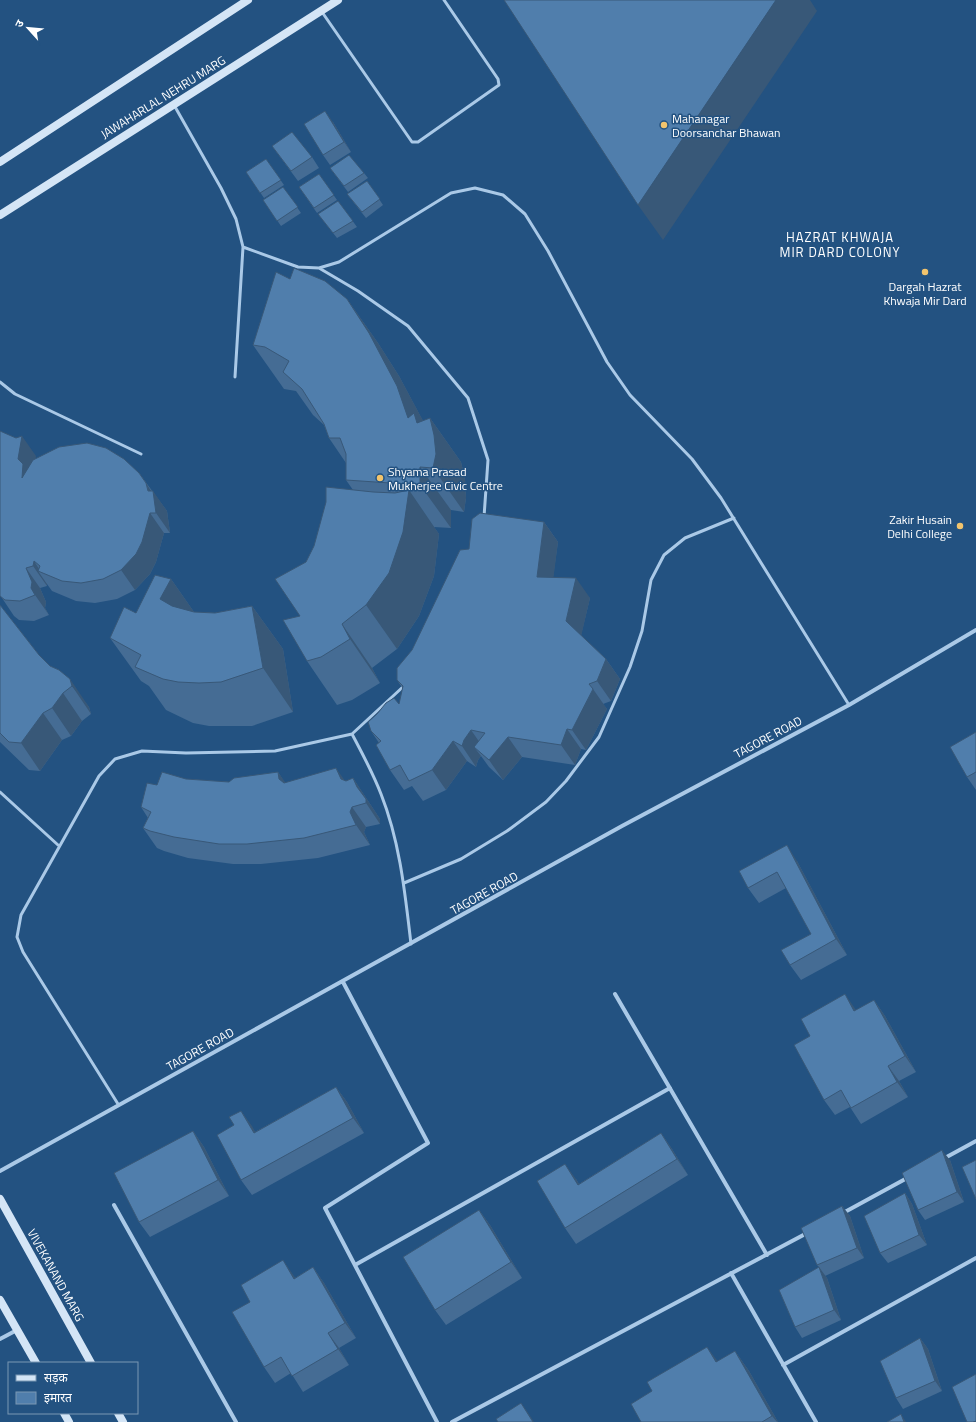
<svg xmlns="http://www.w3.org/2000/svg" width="976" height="1422" viewBox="0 0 976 1422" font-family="'Titillium Web','Noto Sans Devanagari',sans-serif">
  <rect width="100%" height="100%" fill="#235281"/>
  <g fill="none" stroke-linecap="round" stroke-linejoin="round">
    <path stroke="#aac9e7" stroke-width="3" d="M322,12L412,142H418L499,85L498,79L444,0
      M174,105L221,188L236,219L243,247L235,377
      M243,247L298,267L319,268L358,291L408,326L468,398L488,460L484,517
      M319,268L339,262L451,193L475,188L503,195L525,214L548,251L607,362L630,395L692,459L721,498L849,705
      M0,382L15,394L141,454
      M352,734C362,753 373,773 381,794C400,842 405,893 411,944
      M0,792L58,845
      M404,883L461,859L507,831L546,802L566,781L599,737L630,667L642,631L651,580L664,555L685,538L734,518
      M118,1104L23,952L17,937L21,915L99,776L115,759L142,751L186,753L275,751L352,734L405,685"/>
    <path stroke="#aac9e7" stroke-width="4" d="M343,982L428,1143L325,1208L437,1422
      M615,994L767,1255
      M943,1159L976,1141
      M0,1171L622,826L849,705L976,630
      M114,1205L236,1422
      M843,1213L909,1177
      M355,1265L670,1088
      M731,1273L816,1422
      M0,1339L17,1330
      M783,1365L976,1258
      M452,1422L809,1232"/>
    <path stroke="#d4e5f6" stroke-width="8" d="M0,162L248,0
      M0,215L338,0
      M0,1199L91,1363
      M0,1300L36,1363
      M64,1413L69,1422
      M118,1413L123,1422"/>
  </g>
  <path fill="#456c94" d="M333,122L351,152L330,165L323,155Z
    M272,146L312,157L319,168L298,181Z
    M266,159L284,185L264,198L246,172Z
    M330,168L364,173L368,178L348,192Z
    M319,174L337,200L317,213L299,187Z
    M367,181L383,205L366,218L347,194Z
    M283,187L301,213L281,226L263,200Z
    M338,201L357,227L337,238L318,214Z
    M290,279L347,299L378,343L399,376L423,421L430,418L461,462L465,479L466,498L464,512L451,510V528L434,527L439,534L434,576L419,616L397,649L372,668L380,683L352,700L337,705L307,661L300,616L306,562L353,490L346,480V463L329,438L324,425L313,415L296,391L284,389L253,345Z
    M36,456L35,459L139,473L167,511L170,533H164L156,562L150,574L135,590L117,599L95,603L76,601L52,591L47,584V586L40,588L46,602L45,608L49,615L34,621L19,620L14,616L0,595Z
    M544,522L558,542L553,577L590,598L581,635L606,659L620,679L611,701L603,704L607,709L586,750L581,749L575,765L522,757L503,780L489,767L481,756L478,760L476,767L467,761L446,790L423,801L412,786L404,790L390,770L379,743L371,731L399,704L403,689L397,680L412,650L469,549Z
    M171,579L194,612L215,613L252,606L283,649L293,712L252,726H209L193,723L166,710L149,686L141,681L110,638Z
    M0,605L39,655L50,666L59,670L89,707L91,714L82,721L71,736L62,740L40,771L29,770L0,742Z
    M976,732V790L967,777Z
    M278,772L285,783L346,781L353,778L380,819V824L366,827L364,832L370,845L318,858L261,864H233L188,858L164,851L157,848L143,828L148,818L141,807L157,785L186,779L229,782Z
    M797,861L847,955L801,980L790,965L811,934L786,888L759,903L748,888Z
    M874,1000L885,1016L916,1072L899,1081L908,1097L861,1124L850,1107L835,1115L824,1100L856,1010Z
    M336,1087L347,1102L364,1133L252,1195L241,1180L234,1125L241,1111L255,1132Z
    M193,1131L204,1147L229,1196L150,1237L139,1222Z
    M661,1133L672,1149L688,1175L576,1244L565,1228L576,1179L579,1184Z
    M950,1160L964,1202L925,1220L918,1210Z
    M905,1193L912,1204L927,1245L888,1263L880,1253Z
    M842,1206L850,1216L864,1258L825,1276L827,1278L841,1320L802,1338L795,1327L819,1267L817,1265Z
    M479,1210L490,1225L522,1278L446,1325L435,1310Z
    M313,1267L324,1283L356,1338L339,1348L349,1365L303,1392L291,1373L275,1383L264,1367L295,1278Z
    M920,1338L928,1349L942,1391L903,1409L896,1398Z
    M735,1351L749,1371L778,1422H641L718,1361Z"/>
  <path fill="#385878" d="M776,0H810L817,11L663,240L638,205Z
    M325,111L333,122L351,152L344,142Z
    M347,299L378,343L399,376L428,430L430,418L461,462L465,479L466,498L464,512L433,468Z
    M22,436L36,456L33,478H22L18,459Z
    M420,467L451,510V528L420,485Z
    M146,483L153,494V491L167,511L170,533L156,513Z
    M409,490L439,534L434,576L419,616L397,649L366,605Z
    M150,513L164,533L156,562L150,574L135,590L121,570Z
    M544,522L558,542L551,597L537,577Z
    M34,561L41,572L38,571L47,584V586L33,566Z
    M26,568L40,588L46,602L45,608L49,615L35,595L31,588Z
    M576,578L590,598L580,641L566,621Z
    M171,579L201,622L191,643L160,599Z
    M252,606L283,649L293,712L263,668Z
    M342,624L372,668L380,683L350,639Z
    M606,659L620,679L611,701L597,681Z
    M70,679L89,707L91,714L72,686Z
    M593,689L607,709L586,750L572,730Z
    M63,693L82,721L71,736L52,708Z
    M43,713L62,740L40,771L21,743Z
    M567,729L581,749L575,765L561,745Z
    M471,730L485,750L474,747L481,756L478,760L476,767L462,746L464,740Z
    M508,737L522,757L503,780L489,760Z
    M453,741L467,761L446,790L432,770Z
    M336,768L350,788L341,779Z
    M278,772L292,792L279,779Z
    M353,778L380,819V824L366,803L357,787Z
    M352,807L366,827L364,832L370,845L356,825L350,812Z
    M787,845L797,861L847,955L836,939Z
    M845,994L856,1010L865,1027L854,1011Z
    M874,1000L885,1016L916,1072L905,1056Z
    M888,1066L899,1081L908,1097L897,1082Z
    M336,1087L347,1102L364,1133L353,1118Z
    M241,1111L252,1126L264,1148L254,1133Z
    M193,1131L204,1147L229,1196L218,1180Z
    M661,1133L672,1149L688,1175L677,1159Z
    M942,1150L950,1160L964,1202L957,1192Z
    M565,1164L576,1179L589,1200L578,1185Z
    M905,1193L912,1204L927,1245L919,1235Z
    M842,1206L850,1216L864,1258L857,1248Z
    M479,1210L490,1225L522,1278L511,1262Z
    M283,1260L294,1276L305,1294L294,1279Z
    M313,1267L324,1283L356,1338L345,1323Z
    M819,1267L827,1278L841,1320L834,1310Z
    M328,1333L339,1348L349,1365L338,1349Z
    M920,1338L928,1349L942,1391L935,1381Z
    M707,1347L722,1367L716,1362Z
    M735,1351L749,1371L778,1422H777L772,1416Z
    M521,1403L529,1414L534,1422H533Z
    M901,1414L906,1422H904Z"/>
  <path fill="#507eac" stroke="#385878" d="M504,0H776L638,205Z
    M325,111L344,142L323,155L304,124Z
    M292,132L312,157L291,171L272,146Z
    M349,155L364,173L344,186L330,168Z
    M266,159L281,180L260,193L246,172Z
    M319,174L334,195L314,208L299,187Z
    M367,181L380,199L362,212L347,194Z
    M283,187L298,207L277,221L263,200Z
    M338,201L353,221L333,233L318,214Z
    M294,268L325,281L347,299L369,333L397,386L408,418L414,413L417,423L430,418L434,435L436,454L433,468L420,467V485L346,480V454L340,438H329L324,424L302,389L283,372L289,361L265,347L253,345L276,272L290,279Z
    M0,431L16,438L22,436L18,459L23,464L22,478L33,460L59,447L87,443L106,448L124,459L139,473L146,483L148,491H153L156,513H150L142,542L136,554L121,570L103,579L81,583L62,581L38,571L40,566L34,561L33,566L26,568L32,582L31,588L35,595L20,601L5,600L0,596Z
    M326,487L373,492L395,493L409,490L403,532L389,573L366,605L342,624L350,639L321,657L307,661L283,620L300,616L275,579L306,562L314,546L326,502Z
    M480,513L544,522L537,577L576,578L566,621L606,659L597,681L589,684L593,689L572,730L567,729L561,745L508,737L489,760L474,747L485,733L471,730L464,740L462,746L453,741L432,770L409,781L400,765L390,770L376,745L381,741L371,731L368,722L377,714L386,703L394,698L399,704L403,686L397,680V668L412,650L460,550L469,549L472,519Z
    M155,575L171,579L160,599L172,606L194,612L215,613L252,606L263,668L221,682L199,683L178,682L163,679L135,667L141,655L110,638L124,607L136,613Z
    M0,605L39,655L50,666L59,670L70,679L72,686L63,693L52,708L43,713L21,743L9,742L0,733Z
    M976,732V772L967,777L950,747Z
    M336,768L341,779L346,781L353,778L357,787L366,799V803L352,807L350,812L356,825L304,838L247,844H219L174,837L150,831L143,828L151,812L141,807L147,783L157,785L162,772L186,779L229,782L234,778L278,772L279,779L284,783Z
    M787,845L836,939L790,965L781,950L811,934L777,872L748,888L739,871Z
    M845,994L854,1011L874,1000L905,1056L888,1066L897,1082L851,1108L841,1090L824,1100L794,1045L810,1036L801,1019Z
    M336,1087L353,1118L241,1180L217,1135L234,1125L229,1117L241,1111L254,1133Z
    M193,1131L218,1180L139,1222L114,1173Z
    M661,1133L677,1159L565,1228L537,1181L565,1164L578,1185Z
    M942,1150L957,1192L918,1210L902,1173Z
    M976,1160V1199L962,1167Z
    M905,1193L919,1235L880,1253L864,1216Z
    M842,1206L857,1248L817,1265L801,1228Z
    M479,1210L511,1262L435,1310L403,1257Z
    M283,1260L294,1279L313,1267L345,1323L328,1333L338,1349L292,1376L281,1357L264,1367L232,1312L250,1302L241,1285Z
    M819,1267L834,1310L795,1327L779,1290Z
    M920,1338L935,1381L896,1398L880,1361Z
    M707,1347L716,1362L735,1351L772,1416L762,1422H641L631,1404L652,1391L647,1382Z
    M976,1374V1421L973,1422H967L952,1387Z
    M521,1403L533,1422H498L496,1419Z
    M901,1414L904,1422H887Z"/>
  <g fill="#f2c46d" stroke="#235281" stroke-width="1.5">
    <circle cx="664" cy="125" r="4"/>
    <circle cx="925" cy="272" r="4"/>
    <circle cx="380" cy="478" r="4"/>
    <circle cx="960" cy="526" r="4"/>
  </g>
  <g text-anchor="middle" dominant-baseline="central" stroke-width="3" stroke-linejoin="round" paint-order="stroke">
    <g font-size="12" fill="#fff" stroke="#235281">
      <text transform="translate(163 97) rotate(-32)">JAWAHARLAL NEHRU MARG</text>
      <text transform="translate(768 737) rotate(-28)">TAGORE ROAD</text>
      <text transform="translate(484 893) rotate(-29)">TAGORE ROAD</text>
      <text transform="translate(200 1049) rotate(-29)">TAGORE ROAD</text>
      <text transform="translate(56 1275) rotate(61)">VIVEKANAND MARG</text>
    </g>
    <g font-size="12" fill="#fff" stroke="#235281" text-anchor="start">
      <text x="672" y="118">Mahanagar<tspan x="672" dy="14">Doorsanchar Bhawan</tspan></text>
      <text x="925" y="286" text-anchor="middle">Dargah Hazrat<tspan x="925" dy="14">Khwaja Mir Dard</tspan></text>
      <text x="388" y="471">Shyama Prasad<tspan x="388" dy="14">Mukherjee Civic Centre</tspan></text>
      <text x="952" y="519" text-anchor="end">Zakir Husain<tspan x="952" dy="14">Delhi College</tspan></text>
    </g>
    <g font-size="13" letter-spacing="1" fill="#fff" stroke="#235281">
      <text x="840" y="237">HAZRAT KHWAJA<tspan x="840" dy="15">MIR DARD COLONY</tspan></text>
    </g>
  </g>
  <rect x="8" y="1362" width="130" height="52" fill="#235281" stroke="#7b97b3"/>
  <rect x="16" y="1375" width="20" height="6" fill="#d4e5f6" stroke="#7b97b3"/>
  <text x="44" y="1382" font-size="12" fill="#ffffff">सड़क</text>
  <rect x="16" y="1392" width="20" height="12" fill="#507eac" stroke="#7b97b3"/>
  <text x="44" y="1402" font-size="12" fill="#ffffff">इमारत</text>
  <g transform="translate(28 28) rotate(297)" stroke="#235281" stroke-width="3" paint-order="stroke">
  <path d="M0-3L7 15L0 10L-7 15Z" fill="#ffffff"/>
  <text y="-6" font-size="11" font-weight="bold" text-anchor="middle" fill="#ffffff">उ</text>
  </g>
</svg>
